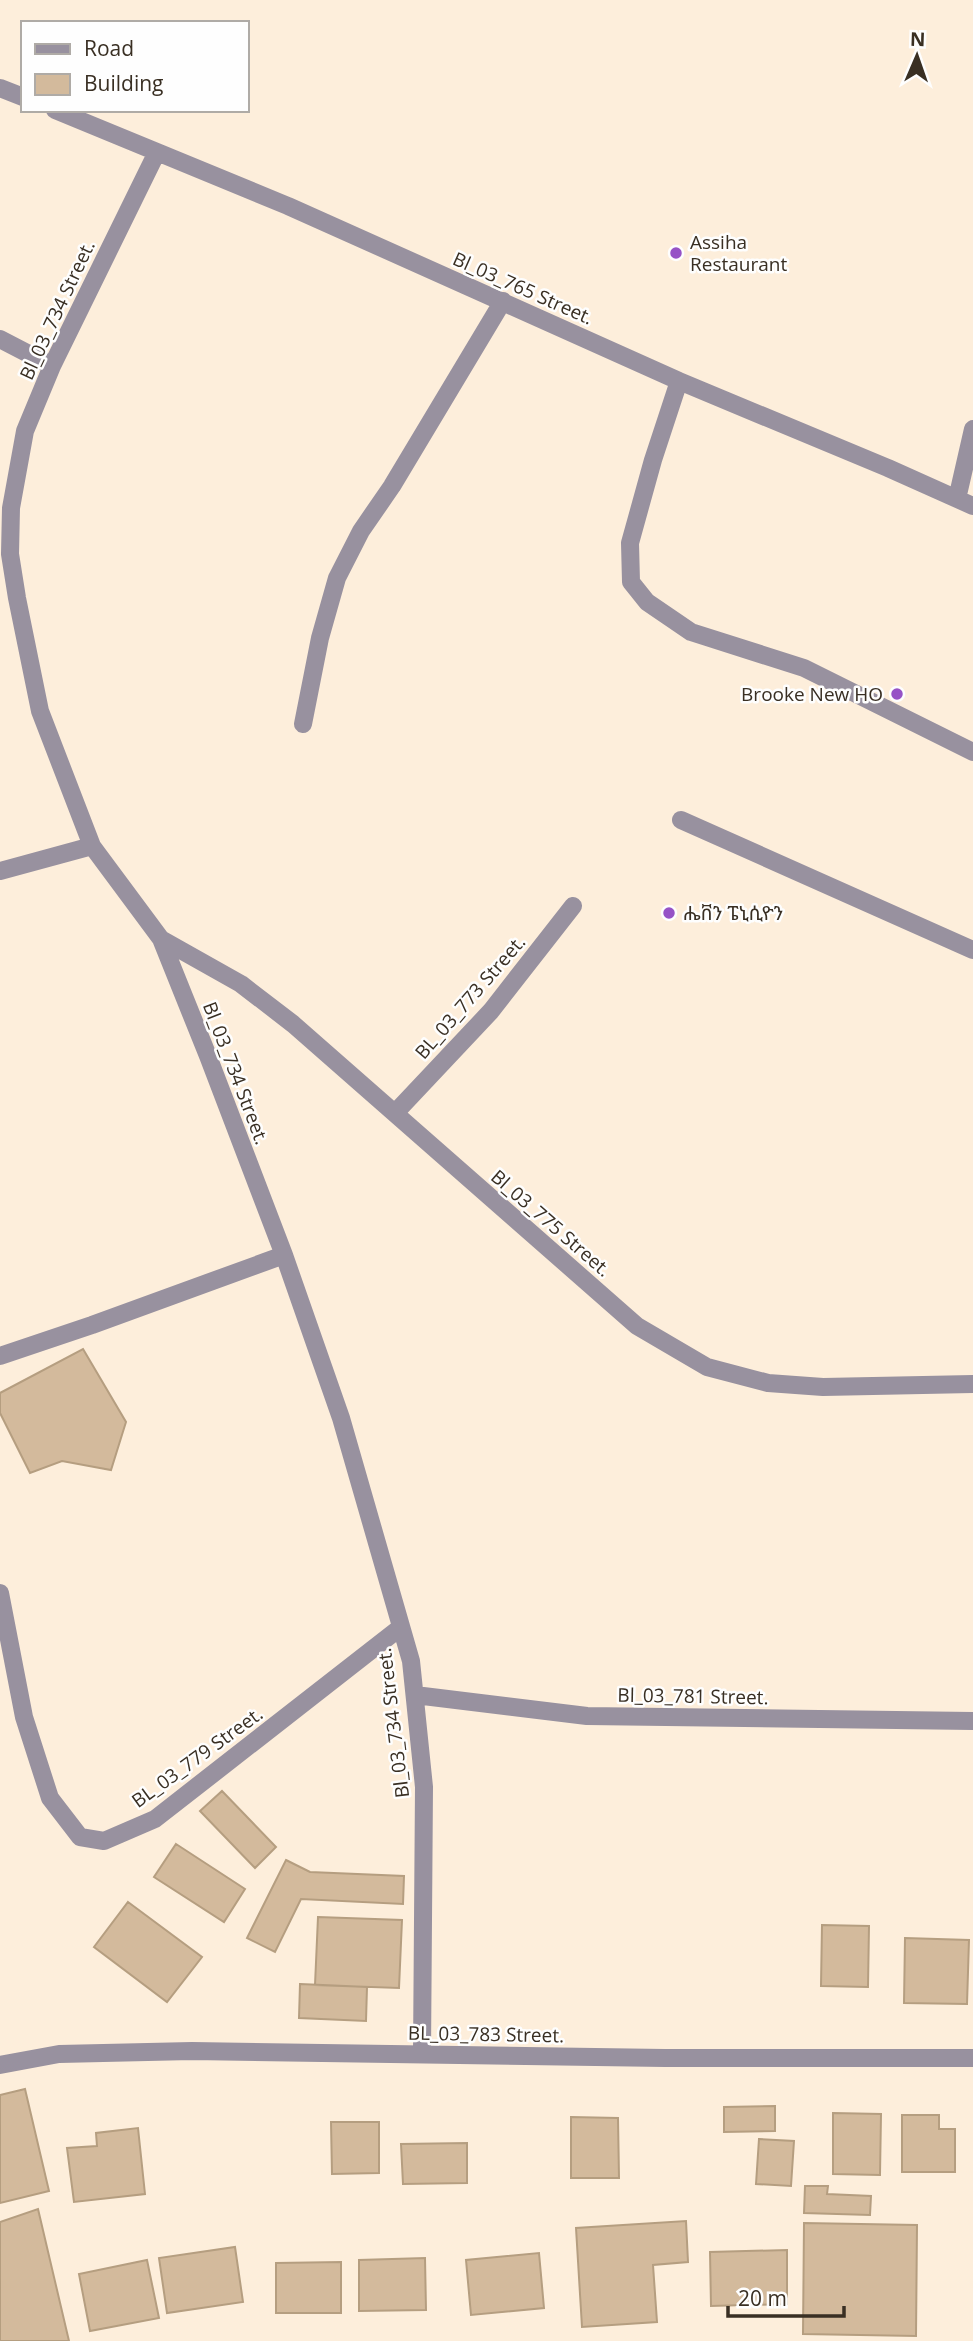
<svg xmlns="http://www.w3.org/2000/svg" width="973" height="2341" viewBox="0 0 973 2341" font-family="'Open Sans','Noto Sans Ethiopic',sans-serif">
  <rect width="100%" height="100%" fill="#fdeedb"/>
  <path fill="#d3ba9c" stroke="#b59e80" stroke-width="2" d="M83,1349L126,1422L111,1470L62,1461L30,1473L0,1413V1393Z
    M222,1791L276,1847L255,1868L200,1811Z
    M176,1844L245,1889L224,1922L154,1877Z
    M286,1860L310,1872L404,1876L403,1904L301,1899L275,1952L247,1938Z
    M128,1902L202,1957L167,2002L94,1947Z
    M318,1917L402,1920L399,1988L315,1985Z
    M822,1925L869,1926L868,1987L821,1986Z
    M905,1938L969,1940L967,2004L904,2003Z
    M300,1984L367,1987L366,2021L299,2018Z
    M25,2089L49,2191L0,2203V2095Z
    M775,2106V2131L724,2132V2107Z
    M833,2113L881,2114L880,2175L833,2174Z
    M902,2115H939V2129H955V2172H902Z
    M571,2117L618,2118L619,2178H571Z
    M331,2122H379V2173L332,2174Z
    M138,2128L145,2194L74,2202L67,2148L97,2146L96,2133Z
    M759,2139L794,2141L791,2186L756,2184Z
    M467,2143V2183L403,2184L401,2144Z
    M805,2186H828L827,2194L871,2196L870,2215L804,2213Z
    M38,2209L69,2341H0V2222Z
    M686,2221L688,2262L653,2265L657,2322L582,2327L576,2228Z
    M804,2223L917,2225L916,2336L803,2334Z
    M235,2247L243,2302L167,2313L159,2258Z
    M787,2250V2304L711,2306L710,2252Z
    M539,2253L544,2308L471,2315L466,2260Z
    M425,2258L426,2310L359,2311V2260Z
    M147,2260L159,2318L90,2331L79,2274Z
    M341,2262V2313H276V2263Z"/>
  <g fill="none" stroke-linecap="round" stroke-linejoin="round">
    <path stroke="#98919f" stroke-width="18" d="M0,88L23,97
      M55,110L288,206L679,381L888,468L973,506
      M157,152L52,366L25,431L11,508L10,554L17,598L40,711L92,846L161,939L208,1056L284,1255L341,1418L411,1661L424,1787L422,2053
      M0,339L52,366
      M679,381L653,460L630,543L631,582L647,602L691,632L804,668L973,752
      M957,499L973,429
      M303,724L320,638L337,578L361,531L392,486L503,301
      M681,820L973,950
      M0,871L92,846
      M161,939L241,984L293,1024L637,1326L707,1367L768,1383L823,1387L973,1384
      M395,1113L491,1011L573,906
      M0,1356L92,1325L284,1255
      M0,1593L24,1717L50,1798L80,1837L104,1841L155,1819L401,1627
      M415,1695L587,1716L973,1721
      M0,2065L59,2054L192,2051L665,2058H973"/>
  </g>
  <g fill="#9652c6" stroke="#fefefe" stroke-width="2.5">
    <circle cx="676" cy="253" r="7"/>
    <circle cx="897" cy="694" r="7"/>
    <circle cx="669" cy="913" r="7"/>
  </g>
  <g text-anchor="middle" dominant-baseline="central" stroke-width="5" stroke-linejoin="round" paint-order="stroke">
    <g font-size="19" fill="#392f23" stroke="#fefefe" text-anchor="start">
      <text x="690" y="242">Assiha<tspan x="690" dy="22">Restaurant</tspan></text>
      <text x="883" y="694" text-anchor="end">Brooke New HO</text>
      <text x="683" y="913">ሔቨን ፔኒሲዮን</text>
    </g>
    <g font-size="19" fill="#392f23" stroke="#fefefe">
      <text transform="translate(523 288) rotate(24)">Bl_03_765 Street.</text>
      <text transform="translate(57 310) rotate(-65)">Bl_03_734 Street.</text>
      <text transform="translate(470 997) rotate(-49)">BL_03_773 Street.</text>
      <text transform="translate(236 1073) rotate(69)">Bl_03_734 Street.</text>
      <text transform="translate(551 1223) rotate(41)">Bl_03_775 Street.</text>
      <text transform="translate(693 1696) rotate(1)">Bl_03_781 Street.</text>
      <text transform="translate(393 1723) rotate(-97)">Bl_03_734 Street.</text>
      <text transform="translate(197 1757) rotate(-36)">BL_03_779 Street.</text>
      <text transform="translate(486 2034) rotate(1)">BL_03_783 Street.</text>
    </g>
  </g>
  <rect x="21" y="21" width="228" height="91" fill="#fefefe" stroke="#afaba6" stroke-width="2"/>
  <rect x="35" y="44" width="35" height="10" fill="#98919f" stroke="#afaba6" stroke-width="2"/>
  <text x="84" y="56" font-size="21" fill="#392f23">Road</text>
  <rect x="35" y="74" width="35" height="21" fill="#d3ba9c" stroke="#afaba6" stroke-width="2"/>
  <text x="84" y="91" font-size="21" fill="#392f23">Building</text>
  <g transform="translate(917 56) rotate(2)" stroke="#fefefe" stroke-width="5" paint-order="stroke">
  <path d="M0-5L12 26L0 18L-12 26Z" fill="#392f23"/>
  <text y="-10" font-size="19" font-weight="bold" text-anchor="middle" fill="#392f23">N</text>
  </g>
  <path d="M728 2306v10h116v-10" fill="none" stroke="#392f23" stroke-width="3.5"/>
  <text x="738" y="2306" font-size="21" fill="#392f23" stroke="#fefefe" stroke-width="5" paint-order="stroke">20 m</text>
</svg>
